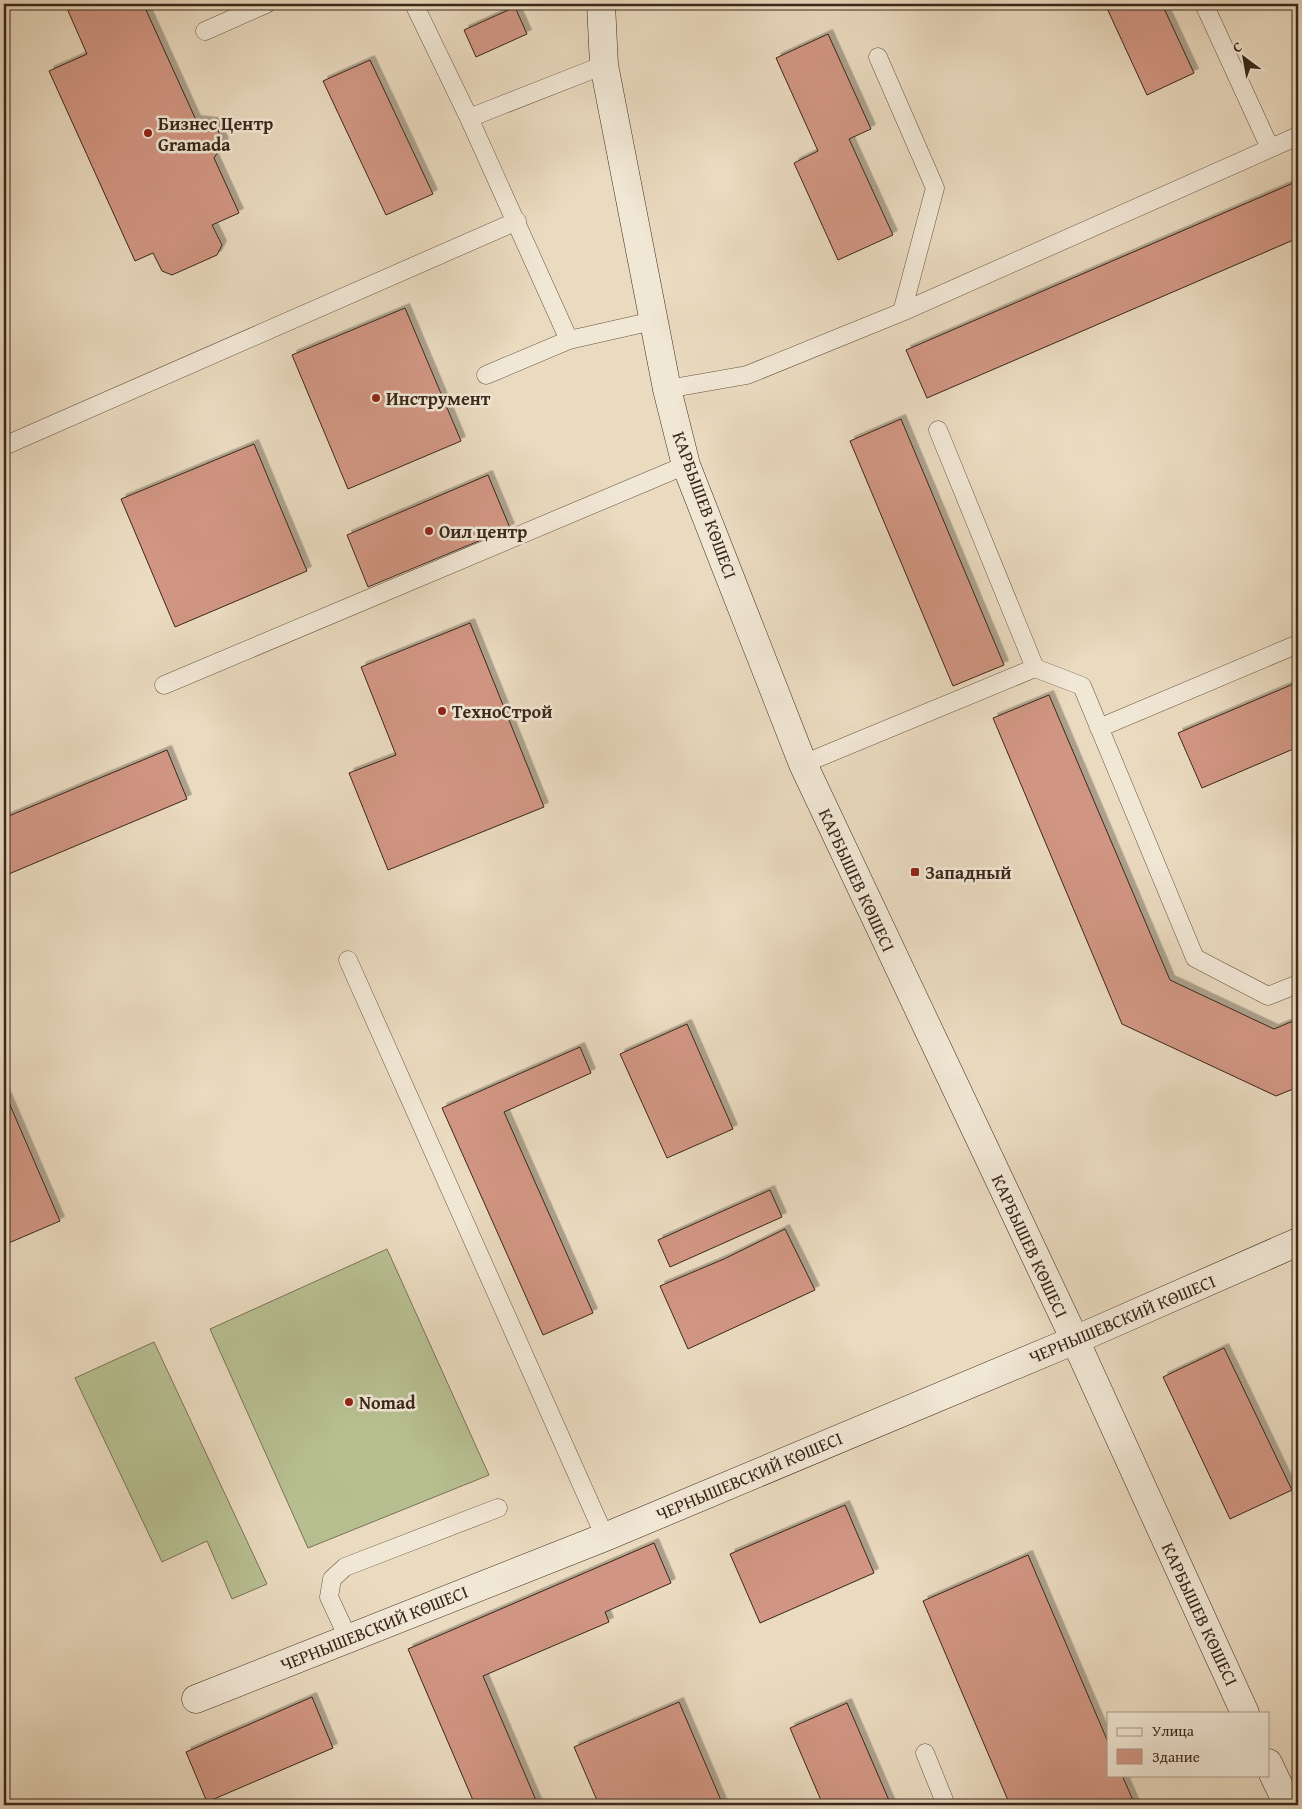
<svg xmlns="http://www.w3.org/2000/svg" width="1302" height="1809" viewBox="0 0 1302 1809" font-family="'Gentium Book Plus',serif">
  <defs>
    <filter id="shadow"><feDropShadow dx="4.5" dy="-4.5" stdDeviation="0" flood-color="#0004"/></filter>
  </defs>
  <rect width="100%" height="100%" fill="#eadabf"/>
  <filter id="stains"><feTurbulence type="fractalNoise" baseFrequency=".004" numOctaves="4"/><feColorMatrix values="0 0 0 0 .2 0 0 0 0 .09 0 0 0 0 .02 0 0 0 .5 -.17"/></filter>
  <radialGradient id="worn" r=".72"><stop offset=".6" stop-color="#630" stop-opacity="0"/><stop offset="1" stop-color="#630" stop-opacity=".3"/></radialGradient>
  <path fill="#b7bf91" stroke="#787356" d="M387,1249L489,1475L308,1548L210,1329Z
    M154,1342L267,1584L232,1599L207,1541L162,1562L75,1378Z"/>
  <path fill="#d19683" stroke="#3a271a" filter="url(#shadow)" d="M65,4H160L146,10L196,120L214,122L224,143L214,158L239,213L212,225L222,245L217,255L172,275L162,271L153,253L135,261L49,71L87,54Z
    M1105,4H1162L1194,73L1147,95Z
    M515,7L527,34L476,57L464,30Z
    M828,34L871,129L849,139L893,235L838,260L794,163L818,151L776,58Z
    M370,60L433,194L386,215L323,81Z
    M1298,181V238L927,398L906,350Z
    M405,308L461,441L348,489L292,355Z
    M901,419L1004,665L953,686L850,441Z
    M254,444L307,571L175,627L121,499Z
    M488,475L510,528L368,587L347,535Z
    M470,623L544,807L388,870L349,773L396,755L361,667Z
    M1298,682V747L1202,788L1178,733Z
    M1049,695L1170,980L1274,1029L1298,1019V1087L1276,1096L1122,1024L993,718Z
    M167,750L187,799L4,876V818Z
    M687,1024L733,1129L667,1158L620,1054Z
    M580,1047L591,1073L504,1112L593,1313L543,1335L442,1108Z
    M4,1091L60,1221L4,1245Z
    M770,1190L782,1217L670,1267L658,1240Z
    M785,1229L815,1290L688,1349L660,1286L724,1259Z
    M1224,1348L1292,1490L1230,1519L1163,1377Z
    M845,1505L874,1573L760,1623L730,1554Z
    M654,1543L671,1583L605,1612L609,1622L483,1676L538,1805H475L408,1649Z
    M1028,1555L1108,1742V1775H1122L1135,1805H1010L923,1601Z
    M312,1697L333,1748L207,1802L186,1752Z
    M679,1702L723,1805H599L574,1747Z
    M847,1703L891,1805H823L790,1728Z"/>
  <g fill="none" stroke-linecap="round" stroke-linejoin="round">
    <g stroke="#665443" stroke-width="19">
      <path id="lane" d="M414,4L469,118
        M1204,4L1270,148
        M205,31L266,4
        M878,57L935,188L902,312
        M604,65L469,118L569,340L653,321
        M486,375L569,340
        M667,389L747,375L902,312L1298,136
        M938,430L1035,668
        M4,446L517,221
        M164,685L686,465
        M1099,728L1298,644
        M803,764L1035,668L1082,686L1195,958L1268,996L1298,984
        M348,960L605,1537
        M348,1638L329,1597L332,1579L345,1567L498,1508
        M925,1753L946,1805"/>
    </g>
    <g stroke="#3a271a" stroke-width="29">
      <path id="secondary" d="M601,4L604,65L667,389L686,465L803,764L1075,1340L1245,1713
        M196,1699L605,1537L1075,1340L1298,1242
        M1268,1763L1288,1805"/>
    </g>
    <use href="#lane" stroke="#f1e7d5" stroke-width="18"/>
    <use href="#secondary" stroke="#f1e7d5" stroke-width="28"/>
  </g>
  <g fill="#8f2418" stroke="#f1e7d5" stroke-width="2">
    <circle cx="148" cy="133" r="5"/>
    <circle cx="376" cy="398" r="5"/>
    <circle cx="429" cy="531" r="5"/>
    <circle cx="442" cy="711" r="5"/>
    <rect x="910" y="867" width="10" height="10" rx="2.5"/>
    <circle cx="349" cy="1402" r="5"/>
  </g>
  <g text-anchor="middle" dominant-baseline="central" stroke-width="5" stroke-linejoin="round" paint-order="stroke">
    <g font-size="18" font-weight="bold" fill="#3a271a" stroke="#f1e7d5" text-anchor="start">
      <text x="158" y="123">Бизнес Центр<tspan x="158" dy="21">Gramada</tspan></text>
      <text x="386" y="398">Инструмент</text>
      <text x="439" y="531">Оил центр</text>
      <text x="452" y="711">ТехноСтрой</text>
      <text x="925" y="872">Западный</text>
      <text x="359" y="1402">Nomad</text>
    </g>
    <g font-size="18" fill="#3a271a" stroke="#f1e7d5">
      <text transform="translate(705 505) rotate(70)">КАРБЫШЕВ КӨШЕСІ</text>
      <text transform="translate(857 880) rotate(65)">КАРБЫШЕВ КӨШЕСІ</text>
      <text transform="translate(1030 1246) rotate(65)">КАРБЫШЕВ КӨШЕСІ</text>
      <text transform="translate(1122 1319) rotate(-23)">ЧЕРНЫШЕВСКИЙ КӨШЕСІ</text>
      <text transform="translate(749 1476) rotate(-23)">ЧЕРНЫШЕВСКИЙ КӨШЕСІ</text>
      <text transform="translate(1200 1614) rotate(65)">КАРБЫШЕВ КӨШЕСІ</text>
      <text transform="translate(374 1628) rotate(-22)">ЧЕРНЫШЕВСКИЙ КӨШЕСІ</text>
    </g>
  </g>
  <rect width="1302" height="1809" fill="none" stroke="#eadabf" stroke-width="20"/>
  <rect x="5" y="5" width="1292" height="1799" fill="none" stroke="#3a271a" stroke-width="2.5"/>
  <rect x="10" y="10" width="1282" height="1789" fill="none" stroke="#3a271a"/>
  <rect x="1107" y="1712" width="162" height="65" fill="#f1e7d5" stroke="#a89a8a"/>
  <rect x="1117" y="1728" width="25" height="8" fill="#f1e7d5" stroke="#a89a8a"/>
  <text x="1152" y="1736" font-size="15" fill="#3a271a">Улица</text>
  <rect x="1117" y="1749" width="25" height="15" fill="#d19683" stroke="#a89a8a"/>
  <text x="1152" y="1762" font-size="15" fill="#3a271a">Здание</text>
  <g transform="translate(1244 58) rotate(328)" stroke="#f1e7d5" stroke-width="4" paint-order="stroke">
  <path d="M0-4L9 19L0 12L-9 19Z" fill="#3a271a"/>
  <text y="-8" font-size="14" font-weight="bold" text-anchor="middle" fill="#3a271a">С</text>
  </g>
  <rect width="100%" height="100%" filter="url(#stains)"/>
  <rect width="100%" height="100%" fill="url(#worn)"/>
</svg>
